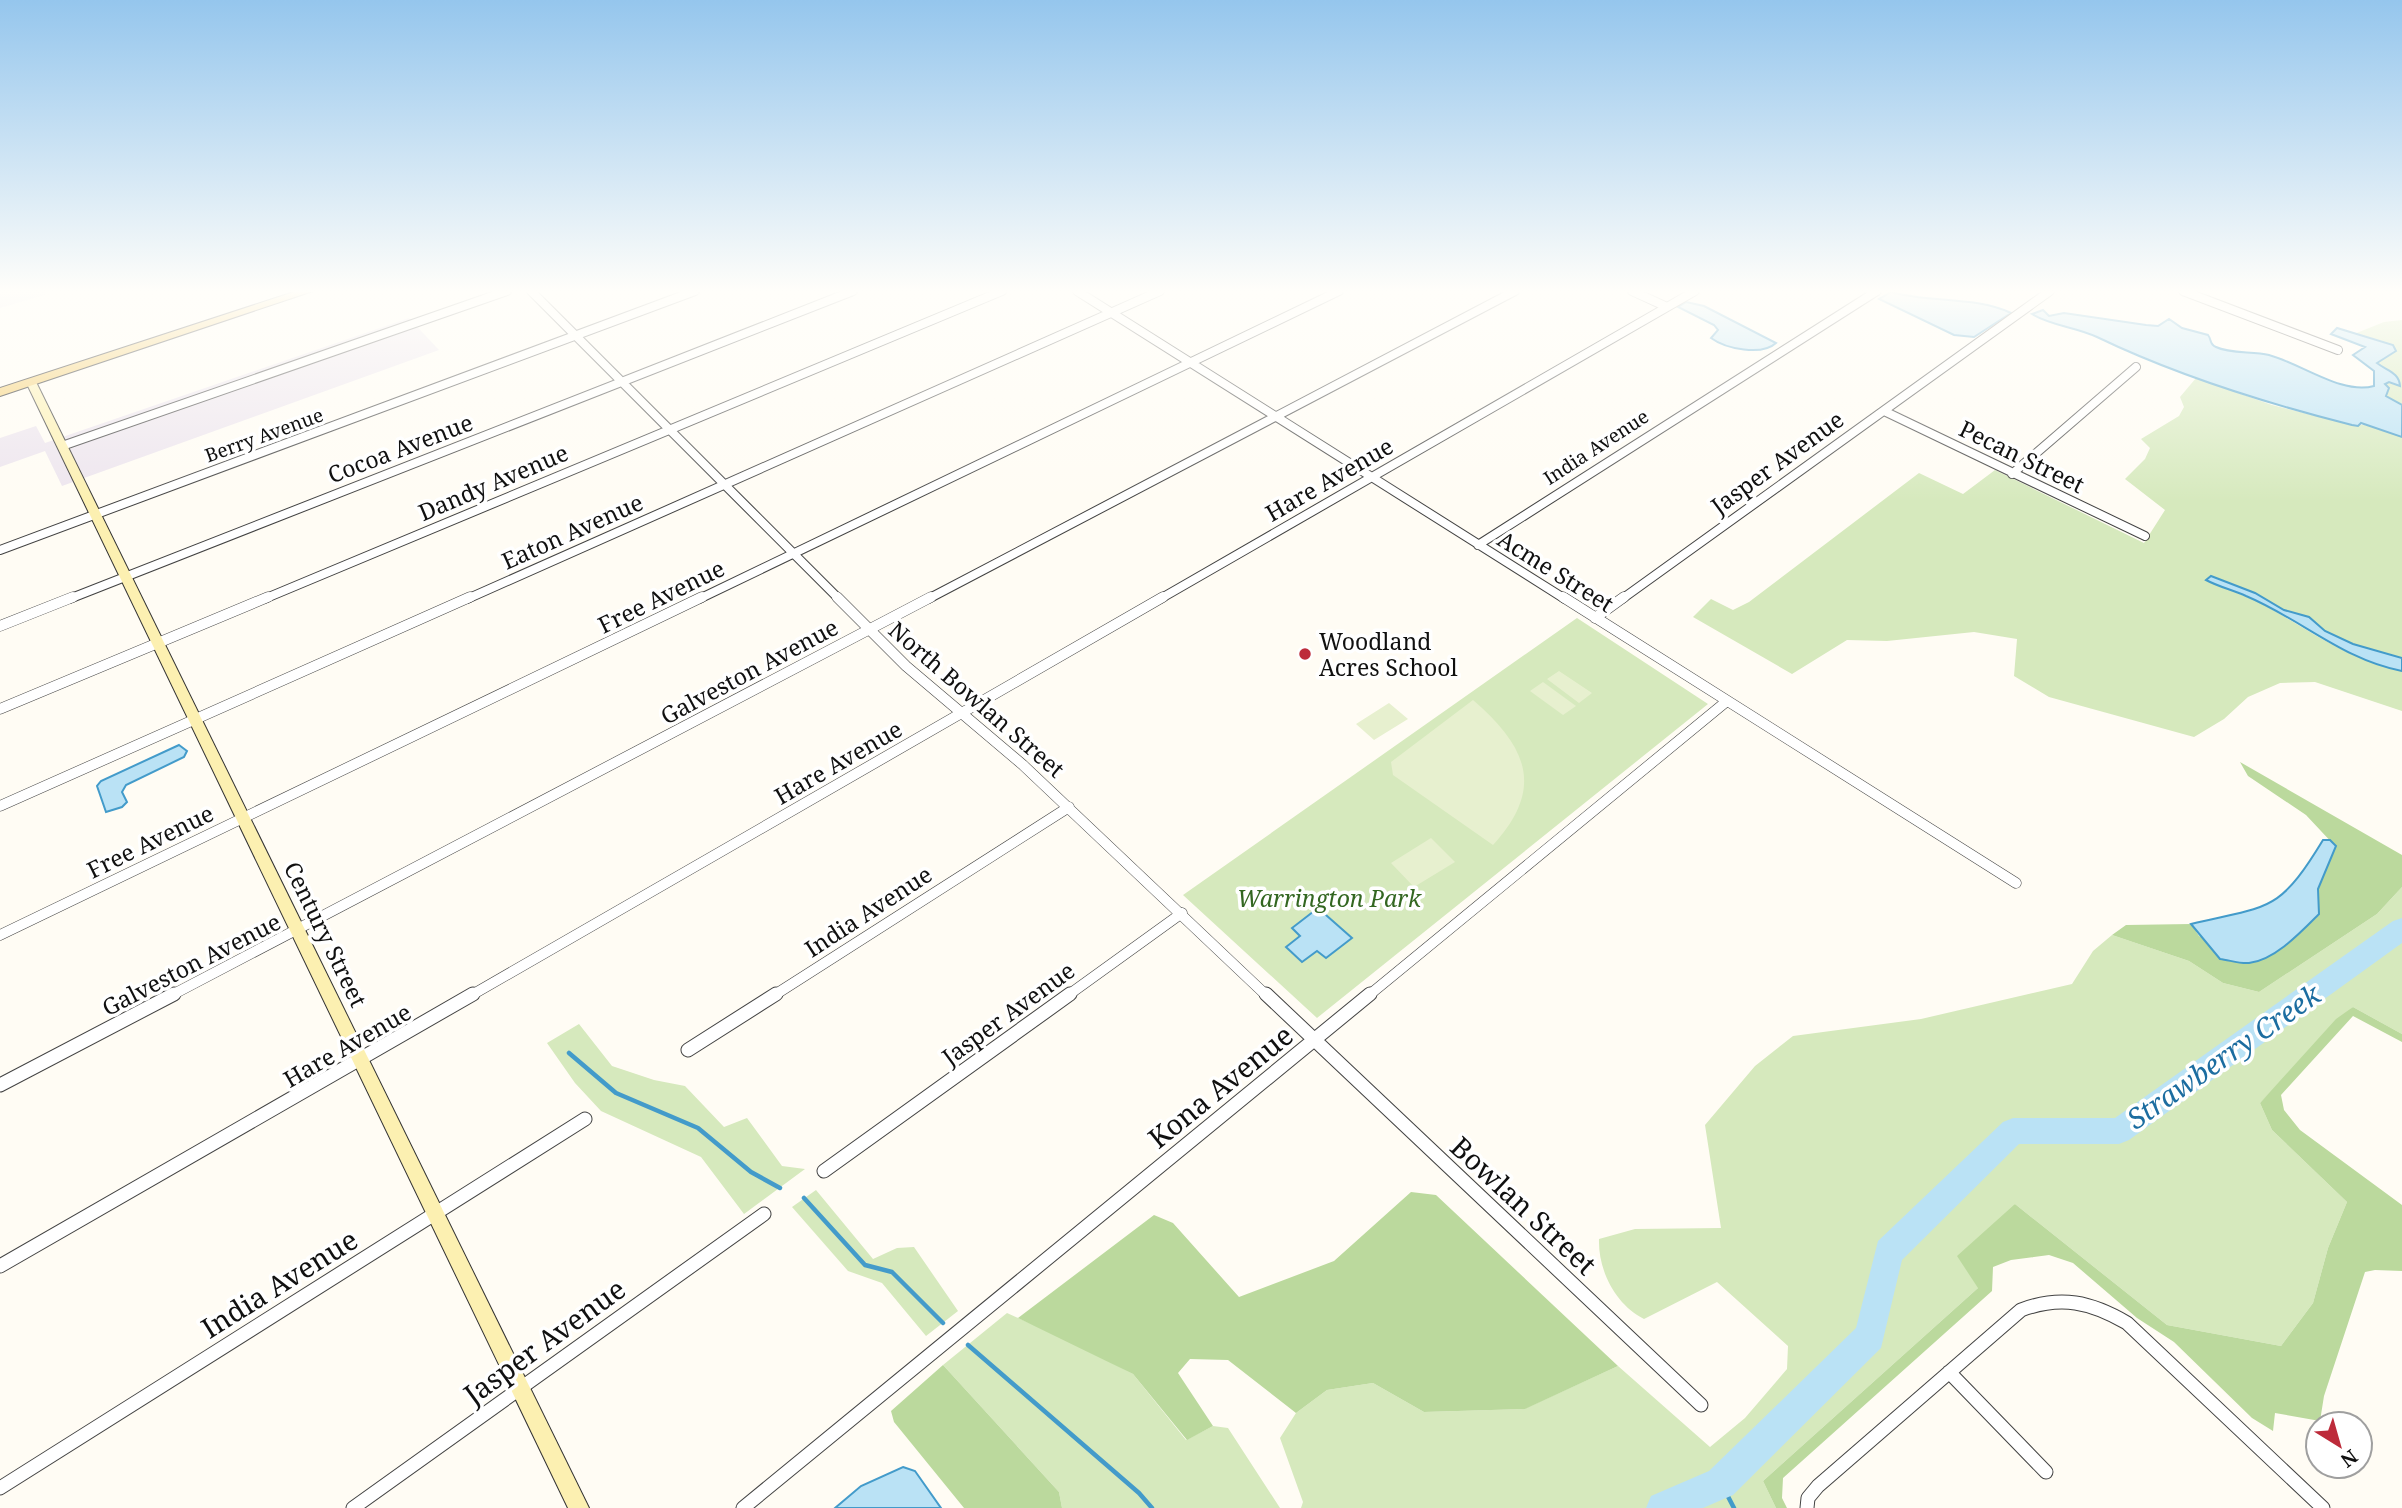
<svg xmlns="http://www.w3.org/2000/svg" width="2402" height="1508" viewBox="0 0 2402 1508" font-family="'Noto Serif',serif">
  <rect width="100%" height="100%" fill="#fffcf4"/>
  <path fill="#ede5ee" d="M0,291H46L44,295L0,308Z
    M409,318L439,350L62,486L45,451L0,467V438L36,426L45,443Z"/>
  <path fill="#d6e9bd" d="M2402,320V405L2386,396L2385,384L2389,382L2395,385L2376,363L2382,341L2354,334L2384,322Z
    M2196,378L2272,405L2352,425C2371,424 2384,429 2402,437V658L2354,644L2325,631L2309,617L2284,610L2255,593L2211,576C2226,591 2243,594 2262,604C2308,629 2350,661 2402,671V711L2315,682L2280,683L2248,697L2224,719L2194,737L2049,697L2014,676L2017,639L1974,632L1887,641L1847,640L1792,674L1693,617L1711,599L1733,610L1749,602L1919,473L1963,494L1995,470L2144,543L2165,510L2125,479L2145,459L2150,448L2141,439L2179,416L2184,407L2180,397Z
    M1577,618L1708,704L1317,1018L1183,895Z
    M2402,887V1034L2353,1007L2260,1103L2272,1130L2347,1202L2328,1248L2313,1303L2281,1346L2167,1325L2015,1204L1978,1288L1763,1481L1776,1508H1301L1303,1502L1280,1438L1296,1413L1327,1390L1373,1383L1424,1412L1524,1409L1618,1366L1710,1447L1745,1418L1787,1369L1788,1346L1717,1282L1644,1319C1616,1305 1598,1271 1599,1239L1635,1229L1721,1228L1705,1125L1755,1066L1793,1036L1921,1019L2072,984L2093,951L2112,935L2189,961L2223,983L2259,992L2377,914Z
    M579,1024L612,1066L654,1080L685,1086L724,1127L747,1118L782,1166L805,1169L744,1214L701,1157L601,1111L575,1083L547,1043Z
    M816,1190L873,1259L897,1248L914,1247L958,1311L926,1336L882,1283L848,1271L792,1207Z
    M1007,1313L1061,1337L1133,1374L1186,1440L1213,1426L1228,1428L1280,1508H1062L1059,1492L943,1365Z"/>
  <path fill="#bbd99d" d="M2240,762L2402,855V887L2377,914L2259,992L2223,983L2189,961L2112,935L2126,925L2191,924L2199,936L2248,963C2276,954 2298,935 2319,915L2318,889L2335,846L2306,815L2248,776Z
    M2353,1007L2402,1034V1042L2353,1016L2281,1095L2284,1110L2300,1130L2402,1205V1271L2375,1270L2365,1272L2324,1396L2320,1421L2275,1413L2273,1431L2252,1418L2174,1342L2137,1318L2073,1263L2049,1255L2011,1260L1993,1267L1992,1291L1783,1478L1782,1498L1787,1508H1776L1763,1481L1978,1288L1957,1256L2015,1204L2167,1325L2281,1346L2313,1303L2328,1248L2347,1202L2272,1130L2260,1103L2336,1019Z
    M1411,1192L1436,1195L1618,1366L1525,1409L1424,1412L1373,1383L1327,1390L1296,1413L1228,1360L1190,1359L1178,1373L1213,1426L1187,1440L1133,1374L1018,1318L1154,1215L1173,1223L1239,1297L1334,1261Z
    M943,1365L1059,1492L1062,1508H964L894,1422L891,1411Z"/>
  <path fill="#e7f0cf" d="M1559,671L1592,693L1579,703L1547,679Z
    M1543,682L1576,706L1563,715L1530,691Z
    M1473,700C1526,746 1546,787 1493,845L1393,775L1391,762Z
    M1389,703L1408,719L1374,740L1356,724Z
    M1431,838L1455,862L1414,887L1391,863Z"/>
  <path fill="#bae2f5" stroke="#439bca" stroke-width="2" d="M1891,292C1929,303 1975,296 2011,313L1974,337L1954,335L1879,299Z
    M1686,302L1704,306L1776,343C1762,356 1726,349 1711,338L1718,330L1714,325L1678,307Z
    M2043,310L2049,316L2064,313L2146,325L2158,326L2169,319L2182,328L2208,335C2212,340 2209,344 2216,347C2230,354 2253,351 2269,355C2302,364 2342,395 2374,386V371L2353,355L2365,347L2331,334L2337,328L2393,345L2396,351L2377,363C2387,371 2399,372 2400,386L2389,382L2385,384L2389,388L2386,396L2402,405V437L2361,423L2358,426L2352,425C2265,403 2178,376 2097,337C2076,327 2052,326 2032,314Z
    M2211,576L2255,593L2284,610L2309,617L2325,631L2353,644L2402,658V671C2343,660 2301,619 2246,596C2233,590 2219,587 2206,580Z
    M179,745L187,751L184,757L126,785L122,792L127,802L122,807L106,812L97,786L101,781Z
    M2323,840H2330L2336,846L2318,889L2319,914C2301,932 2275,960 2249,963C2240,964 2229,960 2220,959L2191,924C2270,905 2278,914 2323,840Z
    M1318,908L1352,938L1326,958L1317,951L1302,962L1286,947L1300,936L1292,928Z
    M903,1467L915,1471L941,1508H835L861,1486Z"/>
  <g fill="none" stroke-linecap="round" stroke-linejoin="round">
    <path stroke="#439bca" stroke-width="4.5" d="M569,1053L616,1093L698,1128L751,1172L780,1188
      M804,1198L865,1265L892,1272L943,1323
      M968,1345L1139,1493L1152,1508
      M1721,1483L1734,1508"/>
    <path fill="#bae2f5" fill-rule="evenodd" d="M2402,918V943L2129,1140L2119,1144H2019L1902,1260L1881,1348L1733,1495L1703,1508H1646L1651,1496L1709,1471L1856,1328L1878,1241L2003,1122L2013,1118H2115L2393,921Z"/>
    <g stroke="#434343" stroke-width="10">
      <path id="street-far2" d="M531,291L839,599
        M1077,291L1565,599
        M1632,291L1667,307
        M2183,291L2338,350
        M1884,411L2145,536
        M62,446L507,291
        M2012,474L2136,367
        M1478,545L1877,291
        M0,550L695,291
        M69,599L853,291
        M264,599L1002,291
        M467,599L1160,291
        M699,599L1339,291
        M928,599L1515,291
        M1160,599L1695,291
        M1622,599L2050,291"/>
    </g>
    <g stroke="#434343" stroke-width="11">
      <path id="street-far1" d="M837,597L906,666L1023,765L1267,996
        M1563,597L2016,883
        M1595,618L1624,597
        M0,626L73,597
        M0,709L268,597
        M0,806L470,597
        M0,935L702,597
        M170,996L931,597
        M470,996L1163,597
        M773,996L1069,807
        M1067,996L1182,913
        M1368,996L1727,701"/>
    </g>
    <g stroke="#434343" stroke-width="15">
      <path id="street" d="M1266,994L1701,1405
        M688,1050L776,994
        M0,1085L174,994
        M824,1171L1070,994
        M0,1266L473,994
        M1949,1372L2046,1472
        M0,1488L585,1119
        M353,1508L764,1214
        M743,1508L1370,994
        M1807,1508L1808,1498L1818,1486L2021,1310C2061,1295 2091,1302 2127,1323L2323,1508"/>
    </g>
    <g stroke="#323232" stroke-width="2">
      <path id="secondary" d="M31,379L36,382L589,1508H568L26,382Z"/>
    </g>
    <g stroke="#212121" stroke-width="2">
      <path id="primary" d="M297,291H313L0,396V388Z"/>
    </g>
    <use href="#street-far2" stroke="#fff" stroke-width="8"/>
    <use href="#street-far1" stroke="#fff" stroke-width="10"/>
    <use href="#street" stroke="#fff" stroke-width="13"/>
    <use href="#secondary" fill="#fcf0b1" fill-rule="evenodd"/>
    <use href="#primary" fill="#f4cd6e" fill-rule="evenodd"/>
  </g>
  <linearGradient id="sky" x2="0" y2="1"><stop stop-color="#95c6ed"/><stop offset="0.58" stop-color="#fffefa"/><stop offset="1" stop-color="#fffefa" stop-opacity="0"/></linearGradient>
  <rect width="2402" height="502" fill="url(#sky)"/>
  <circle fill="#bd2b3a" stroke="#fff" stroke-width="2.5" cx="1305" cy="654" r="7"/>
  <g text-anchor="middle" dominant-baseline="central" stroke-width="7" stroke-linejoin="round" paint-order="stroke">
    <g font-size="19" fill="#101010" stroke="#fff">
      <text transform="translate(264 435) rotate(-20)">Berry Avenue</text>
      <text transform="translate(1596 447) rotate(-33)">India Avenue</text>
    </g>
    <g font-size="23" fill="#101010" stroke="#fff">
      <text transform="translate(400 448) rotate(-21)">Cocoa Avenue</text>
      <text transform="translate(2022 456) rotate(26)">Pecan Street</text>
      <text transform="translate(1777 462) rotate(-36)">Jasper Avenue</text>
      <text transform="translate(1329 479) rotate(-30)">Hare Avenue</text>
      <text transform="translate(493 482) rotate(-23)">Dandy Avenue</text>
      <text transform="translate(572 531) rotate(-24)">Eaton Avenue</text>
      <text transform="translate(1556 571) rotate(32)">Acme Street</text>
      <text transform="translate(661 596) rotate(-26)">Free Avenue</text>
      <text transform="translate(749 671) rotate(-28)">Galveston Avenue</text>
      <text transform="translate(977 699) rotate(41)">North Bowlan Street</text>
      <text transform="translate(838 762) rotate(-30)">Hare Avenue</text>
      <text transform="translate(150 841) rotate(-26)">Free Avenue</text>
      <text transform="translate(868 911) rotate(-33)">India Avenue</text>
      <text transform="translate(326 934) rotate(64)">Century Street</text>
      <text transform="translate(191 964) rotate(-27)">Galveston Avenue</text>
      <text transform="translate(1008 1013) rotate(-36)">Jasper Avenue</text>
      <text transform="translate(347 1045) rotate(-30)">Hare Avenue</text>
    </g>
    <g font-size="23" fill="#101010" stroke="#fff" text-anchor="start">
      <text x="1319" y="641">Woodland<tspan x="1319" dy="26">Acres School</tspan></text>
    </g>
    <g font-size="23" font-style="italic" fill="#336721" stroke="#fff">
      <text x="1329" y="898">Warrington Park</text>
    </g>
    <g font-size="28" font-style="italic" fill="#1c6da0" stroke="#fff">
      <text transform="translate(2223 1056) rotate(-35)">Strawberry Creek</text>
    </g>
    <g font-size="28" fill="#101010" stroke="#fff">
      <text transform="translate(1220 1086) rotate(-39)">Kona Avenue</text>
      <text transform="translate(1524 1205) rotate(43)">Bowlan Street</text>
      <text transform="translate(279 1283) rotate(-32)">India Avenue</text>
      <text transform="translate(544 1341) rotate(-36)">Jasper Avenue</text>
    </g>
  </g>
  <g transform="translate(2339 1445) rotate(143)"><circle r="33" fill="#ffffff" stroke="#9f9f9f" stroke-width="2"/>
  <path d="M0-5L12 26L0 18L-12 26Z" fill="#bd2b3a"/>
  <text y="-10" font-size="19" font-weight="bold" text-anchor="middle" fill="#101010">N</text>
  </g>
</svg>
